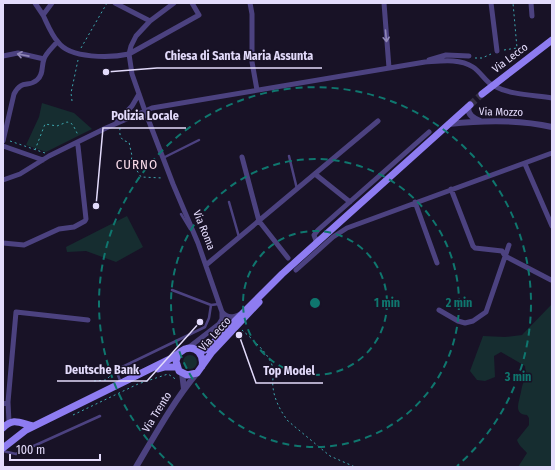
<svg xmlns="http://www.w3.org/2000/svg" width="555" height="470" viewBox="0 0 555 470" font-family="'Fira Sans Condensed',sans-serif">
  <rect width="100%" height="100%" fill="#181226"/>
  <path fill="#162d30" d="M42,103L74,113L92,129L46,152L26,145L39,117Z
    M127,216L143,247L116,262L86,251L67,252L66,247Z
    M552,304V467H518L527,453C523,448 519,446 517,440L529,425V418L527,415C513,414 519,402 521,392C522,386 523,382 526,377L525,366L501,352L494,356L495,377L485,381L477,380L470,371L483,336L505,337L522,335Z
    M183 362a7 7 0 1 1 14 0a7 7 0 1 1-14 0Z"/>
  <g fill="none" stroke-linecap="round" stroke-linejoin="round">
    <path stroke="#363046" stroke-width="7" stroke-dasharray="7 3.5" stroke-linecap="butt" d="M470,105L482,94"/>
    <path stroke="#3da6ae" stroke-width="1" stroke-dasharray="2 3" stroke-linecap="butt" d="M81,48L107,3
      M504,50L517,48L513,3
      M475,58H482L491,54
      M72,101L71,93L78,60
      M120,128C119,136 121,141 129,142L132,156L131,161L141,177L163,178
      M10,141L45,153
      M35,150L45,124L57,126L67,122L71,123L74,127L78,135
      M242,330C252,339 271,355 273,369C274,375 272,381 273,387C274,399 281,412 288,421L330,456L355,467
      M94,381L106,380L112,374
      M73,415L138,384L168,374L177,380"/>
    <path stroke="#4c4280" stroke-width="2.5" d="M289,156L297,189
      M163,158L199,140
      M229,202L239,237
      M181,214L190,229
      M172,290L211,305L219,304
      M121,383L116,370L205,327L209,318L211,305
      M3,451L16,454L100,416"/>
    <path stroke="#4c4280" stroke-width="5" d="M35,3L43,15
      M52,3L43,15C47,23 51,34 58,42C70,59 111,58 129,54L199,15L192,3
      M115,3L150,21
      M174,3L150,21L136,36L131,46L129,54L132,74L145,111L173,184L198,243L222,312V319L219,324L188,348
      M250,3L252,14V62L257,90
      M384,3L389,68
      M491,3L497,51
      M531,3L532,16
      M3,56L18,53L44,59
      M429,60L446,55L469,56
      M116,123L132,106L139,94
      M3,141L14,94C22,79 28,88 37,80C44,74 41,67 44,59C46,53 53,47 57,42
      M3,146L43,160
      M242,157L259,221L288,258
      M525,164L552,226
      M315,174L350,202
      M3,180L20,174L49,156L106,128L152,108L425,62C441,61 459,58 473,67C481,72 486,83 494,86C511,95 533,95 552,98
      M451,189L473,246L475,248L502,251L505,256L551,280
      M415,202L437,263
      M3,243L24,245L59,229L74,227L85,221L86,219L78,146L77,143
      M317,243L314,235L318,230L429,132
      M206,265L378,121
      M296,270L333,237L347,228L552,153
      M439,310L458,321L465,323L473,321L486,312L509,245
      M222,312C228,319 234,317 241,314
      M8,402L16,312L88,320
      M3,404L8,402L9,422"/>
    <path stroke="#4c4280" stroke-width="6" d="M468,107C468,115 473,118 480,121
      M449,124C484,120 518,119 552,127
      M182,373L184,389
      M136,467C155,435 173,402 197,373"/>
    <path stroke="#8e7cf1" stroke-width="7" d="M482,94L552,40
      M199,352L205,350L209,347L282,274L470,105
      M178,355L176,361L179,371L187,375L197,373L212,352L259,302
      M158,369L165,367H177
      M3,428C13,417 20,423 33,426
      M3,448L26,430L168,360C174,357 181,351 185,349C197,345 204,356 202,366"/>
  </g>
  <defs><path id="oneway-shaft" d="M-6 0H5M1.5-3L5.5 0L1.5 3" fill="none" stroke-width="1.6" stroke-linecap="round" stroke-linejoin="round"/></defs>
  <g stroke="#9087b7">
    <use href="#oneway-shaft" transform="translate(386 36) rotate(85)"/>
    <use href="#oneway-shaft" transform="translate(23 55) rotate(-169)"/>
  </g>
  <g fill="none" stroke="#0f766e" stroke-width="2" stroke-dasharray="7 5">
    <circle cx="315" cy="303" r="72"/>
    <circle cx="315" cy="303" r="144"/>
    <path d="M173 466A216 216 0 1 1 457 466"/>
  </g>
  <g text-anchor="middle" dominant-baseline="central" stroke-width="3" stroke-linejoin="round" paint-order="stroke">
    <g font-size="11" fill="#e3dbfb" stroke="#181226">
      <text transform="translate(510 58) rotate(-37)">Via Lecco</text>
      <text transform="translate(501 112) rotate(1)">Via Mozzo</text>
      <text transform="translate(204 230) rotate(68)">Via Roma</text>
      <text transform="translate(215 334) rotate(-48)">Via Lecco</text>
      <text transform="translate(157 412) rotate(-58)">Via Trento</text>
    </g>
    <g font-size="13" letter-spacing="1" fill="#fbddec" stroke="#181226">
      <text x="137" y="164">CURNO</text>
    </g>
  </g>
  <circle cx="315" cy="303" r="6" fill="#0f766e" stroke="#181226" stroke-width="2"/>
  <g font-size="12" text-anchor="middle" font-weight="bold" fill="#0f766e" stroke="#181226" stroke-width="3" stroke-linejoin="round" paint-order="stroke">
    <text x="387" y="307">1 min</text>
    <text x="459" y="307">2 min</text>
    <text x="518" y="381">3 min</text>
  </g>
  <path fill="none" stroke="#e3dbfb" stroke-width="1.5" d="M106 72L157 68H322M96 206L103 128H186M200 322L147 381H57M239 335L256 383H323"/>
  <g fill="#e3dbfb" stroke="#181226" stroke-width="1.5">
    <circle cx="106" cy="72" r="4"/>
    <circle cx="96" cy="206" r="4"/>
    <circle cx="200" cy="322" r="4"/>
    <circle cx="239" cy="335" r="4"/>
  </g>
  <g font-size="12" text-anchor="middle" font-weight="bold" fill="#e3dbfb" stroke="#181226" stroke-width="3" stroke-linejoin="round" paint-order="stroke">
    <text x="239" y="60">Chiesa di Santa Maria Assunta</text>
    <text x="145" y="120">Polizia Locale</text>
    <text x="102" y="374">Deutsche Bank</text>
    <text x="289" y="375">Top Model</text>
  </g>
  <rect width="555" height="470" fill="none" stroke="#e3dbfb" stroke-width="8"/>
  <path d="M10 454v6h90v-6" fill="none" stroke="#e3dbfb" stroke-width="2"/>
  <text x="16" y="454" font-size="12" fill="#e3dbfb" stroke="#181226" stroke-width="3" paint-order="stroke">100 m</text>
</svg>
